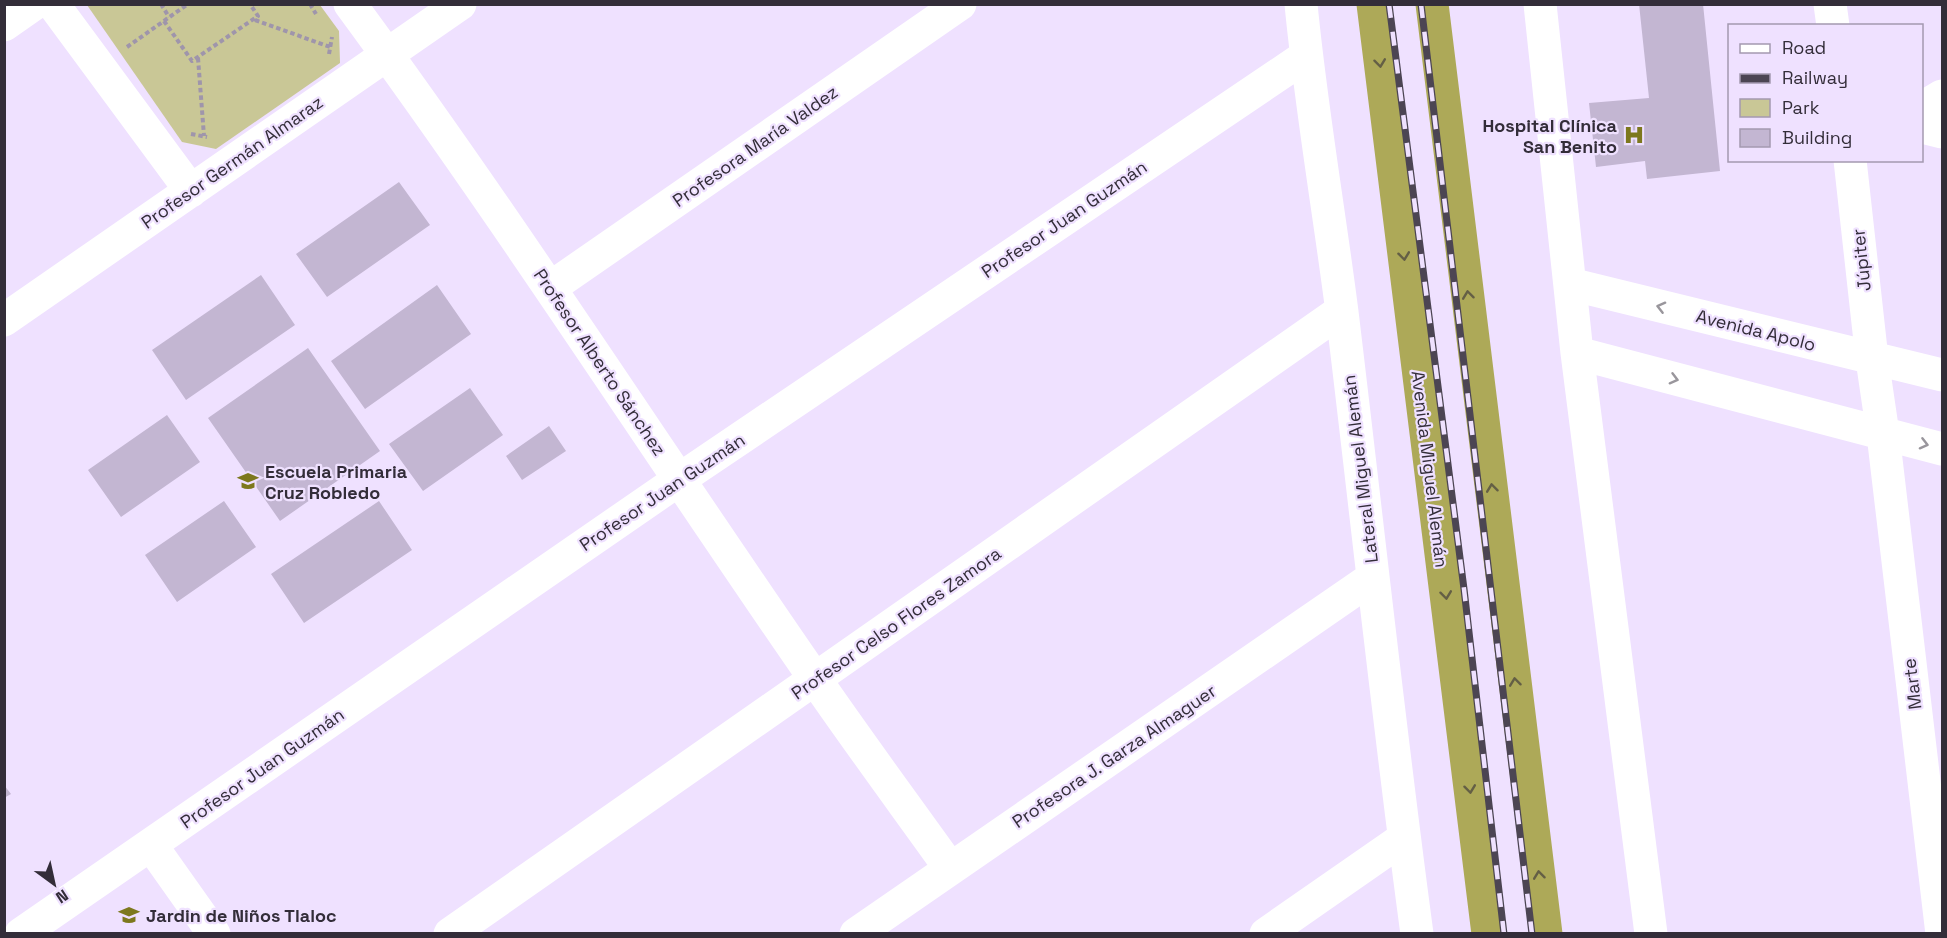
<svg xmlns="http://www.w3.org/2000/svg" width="1947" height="938" viewBox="0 0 1947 938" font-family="'Space Grotesk',sans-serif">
  <rect width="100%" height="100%" fill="#efe1ff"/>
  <path fill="#c9c796" d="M87,5H320L339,31L340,63L216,149L182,142Z"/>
  <path fill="#c3b6d2" d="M1639,4H1703L1720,171L1647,179L1645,161L1596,167L1589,103L1649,98Z
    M399,182L430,225L327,297L296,254Z
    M261,275L295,325L186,400L152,350Z
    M437,285L471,334L365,409L331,361Z
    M308,348L380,451L280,521L208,418Z
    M470,388L503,435L423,491L389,444Z
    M167,415L200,462L121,517L88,470Z
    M549,426L566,451L522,480L506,456Z
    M224,501L256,547L177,602L145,555Z
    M379,501L412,550L304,623L271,574Z
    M4,785L11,794L4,798Z"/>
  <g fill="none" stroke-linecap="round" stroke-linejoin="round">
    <path stroke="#9f95ab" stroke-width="4" stroke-dasharray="4.5 3" stroke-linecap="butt" d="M161,4L169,17
      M310,4L316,14
      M255,20L330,47
      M164,21L192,61L258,16L250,4
      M127,47L188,4
      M329,54L332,37
      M198,58L204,136
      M191,134L207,137"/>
    <path stroke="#fff" stroke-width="33" d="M53,4L191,191
      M350,4C512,224 659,454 815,679C859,743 905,805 950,868
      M1301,4C1311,108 1329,210 1342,312C1367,519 1389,727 1417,934
      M1540,4L1577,353L1651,934
      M1830,4L1833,26
      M4,25L34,4
      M1922,108L1942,96
      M1922,127L1942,132
      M1850,160L1872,359L1883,434L1942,934
      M1570,284L1942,375
      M550,288L960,4
      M4,320L460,4
      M1577,353L1942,449
      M151,845L214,934
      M21,934L680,479L1306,56
      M450,934L1341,311
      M856,934L1372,578
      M1266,934L1404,838"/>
    <path stroke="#ada958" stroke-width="33" d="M1373,4L1488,934
      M1432,4L1546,934"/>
    <g stroke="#4c4553" stroke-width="7">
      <path id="rail" d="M1389,4L1464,589L1504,934
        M1421,4L1532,934"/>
    </g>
    <use href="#rail" stroke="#efe1ff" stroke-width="4.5" stroke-dasharray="14" stroke-linecap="butt"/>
  </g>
  <defs><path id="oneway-chevron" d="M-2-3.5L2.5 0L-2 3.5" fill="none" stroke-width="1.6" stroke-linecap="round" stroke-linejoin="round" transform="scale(1.5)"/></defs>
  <g stroke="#645f45">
    <use href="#oneway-chevron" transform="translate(1380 63) rotate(83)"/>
    <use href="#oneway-chevron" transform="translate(1404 256) rotate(83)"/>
    <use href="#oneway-chevron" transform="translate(1468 295) rotate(-97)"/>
    <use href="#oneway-chevron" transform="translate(1492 488) rotate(-97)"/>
    <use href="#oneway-chevron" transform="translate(1446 595) rotate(83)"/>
    <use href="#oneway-chevron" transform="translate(1515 682) rotate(-97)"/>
    <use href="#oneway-chevron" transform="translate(1470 789) rotate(83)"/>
    <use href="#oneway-chevron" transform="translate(1539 875) rotate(-97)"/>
  </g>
  <g stroke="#99969c">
    <use href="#oneway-chevron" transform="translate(1661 307) rotate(-166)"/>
    <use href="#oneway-chevron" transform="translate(1674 379) rotate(15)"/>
    <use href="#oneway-chevron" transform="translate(1924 444) rotate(14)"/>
  </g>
  <defs>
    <g id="hospital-bare" transform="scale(1.62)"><path d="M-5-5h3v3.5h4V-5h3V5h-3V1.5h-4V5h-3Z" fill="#7d781d" stroke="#efe1ff" stroke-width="2.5" paint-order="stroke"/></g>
    <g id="school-bare" transform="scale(1.62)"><path d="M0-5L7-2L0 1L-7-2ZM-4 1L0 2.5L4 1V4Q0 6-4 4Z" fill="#7d781d" stroke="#efe1ff" stroke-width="2.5" paint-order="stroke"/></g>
  </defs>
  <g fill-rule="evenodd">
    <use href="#hospital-bare" x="1634" y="135"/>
    <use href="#school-bare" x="248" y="481"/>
    <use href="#school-bare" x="129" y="915"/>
  </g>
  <g text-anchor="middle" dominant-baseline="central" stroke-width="4.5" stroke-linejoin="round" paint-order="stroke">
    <g font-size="18" font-weight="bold" fill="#332d39" stroke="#efe1ff" text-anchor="start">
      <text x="1617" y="125" text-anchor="end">Hospital Clínica<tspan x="1617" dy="21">San Benito</tspan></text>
      <text x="265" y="471">Escuela Primaria<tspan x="265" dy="21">Cruz Robledo</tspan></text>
      <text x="146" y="915">Jardin de Niños Tlaloc</text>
    </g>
    <g font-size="18" fill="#332d39" stroke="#efe1ff">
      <text transform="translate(755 146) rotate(-35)">Profesora María Valdez</text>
      <text transform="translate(232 162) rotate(-35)">Profesor Germán Almaraz</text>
      <text transform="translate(1064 219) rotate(-34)">Profesor Juan Guzmán</text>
      <text transform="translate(1861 260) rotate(-96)">Júpiter</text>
      <text transform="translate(1756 330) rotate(14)">Avenida Apolo</text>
      <text transform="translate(600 362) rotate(56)">Profesor Alberto Sánchez</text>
      <text transform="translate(1360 469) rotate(-97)">Lateral Miguel Alemán</text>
      <text transform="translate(1430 469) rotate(83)">Avenida Miguel Alemán</text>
      <text transform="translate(662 492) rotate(-34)">Profesor Juan Guzmán</text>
      <text transform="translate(896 623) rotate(-35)">Profesor Celso Flores Zamora</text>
      <text transform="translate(1912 684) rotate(-97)">Marte</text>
      <text transform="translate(1114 756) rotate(-34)">Profesora J. Garza Almaguer</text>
      <text transform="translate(262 768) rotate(-35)">Profesor Juan Guzmán</text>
    </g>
  </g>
  <rect width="1947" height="938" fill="none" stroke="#332d39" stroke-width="12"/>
  <rect x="1728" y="24" width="195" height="138" fill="#efe1ff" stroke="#a499b0" stroke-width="1.5"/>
  <rect x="1740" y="44" width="30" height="9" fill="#ffffff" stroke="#a499b0" stroke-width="1.5"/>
  <text x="1782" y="54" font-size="18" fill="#332d39">Road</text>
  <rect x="1740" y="74" width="30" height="9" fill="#4c4553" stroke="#a499b0" stroke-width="1.5"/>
  <text x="1782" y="84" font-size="18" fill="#332d39">Railway</text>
  <rect x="1740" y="99" width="30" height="18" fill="#c9c796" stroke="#a499b0" stroke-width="1.5"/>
  <text x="1782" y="114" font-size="18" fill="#332d39">Park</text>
  <rect x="1740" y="129" width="30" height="18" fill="#c3b6d2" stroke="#a499b0" stroke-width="1.5"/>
  <text x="1782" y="144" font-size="18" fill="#332d39">Building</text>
  <g transform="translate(54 884) rotate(147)" stroke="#efe1ff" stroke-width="4.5" paint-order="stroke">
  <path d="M0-4.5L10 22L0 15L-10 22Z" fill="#332d39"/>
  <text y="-9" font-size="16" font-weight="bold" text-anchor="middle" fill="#332d39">N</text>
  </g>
</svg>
